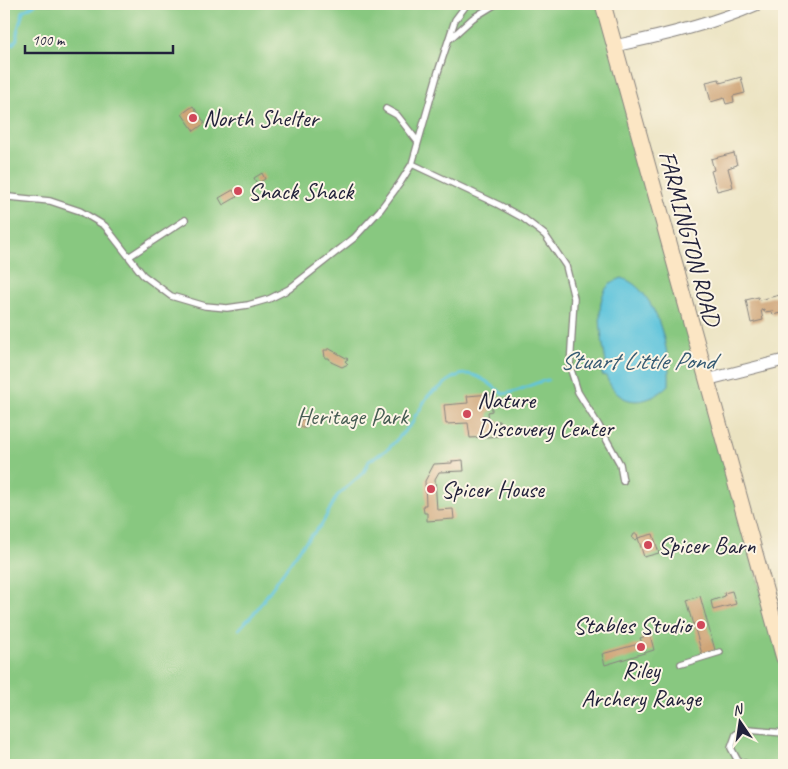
<svg xmlns="http://www.w3.org/2000/svg" width="788" height="769" viewBox="0 0 788 769" font-family="Caveat,sans-serif">
  <rect width="100%" height="100%" fill="#fcf5e5"/>
  <filter id="ink" filterUnits="userSpaceOnUse"><feTurbulence type="fractalNoise" baseFrequency=".02" numOctaves="2"/><feDisplacementMap in="SourceGraphic" scale="10" xChannelSelector="R" yChannelSelector="G"/><feConvolveMatrix kernelMatrix="1 2 1 2 8 2 1 2 1" color-interpolation-filters="sRGB"/></filter>
  <filter id="wash" filterUnits="userSpaceOnUse"><feTurbulence type="fractalNoise" baseFrequency=".0096" numOctaves="4" result="noise"/><feDisplacementMap in="SourceGraphic" scale="20" xChannelSelector="R" yChannelSelector="G"/><feGaussianBlur stdDeviation="1.12" result="paint"/><feColorMatrix in="noise" values="0 0 0 0 0 0 0 0 0 0 0 0 0 0 0 0 0 1.4 0 .05"/><feComposite in="paint" operator="in"/></filter>
  <g filter="url(#wash)">
    <rect width="100%" height="100%" fill="#ebe3c1"/>
    <path fill="#88c880" stroke="#55755e" d="M4,4H602L784,675V765H4Z"/>
    <path fill="#5fc4dc" stroke="#40738c" d="M622,278C657,289 671,353 669,385C647,407 618,408 606,376L602,375V372L607,369C604,348 592,301 609,285C612,281 618,280 622,278Z"/>
    <g fill="none" stroke-linecap="round" stroke-linejoin="round">
      <path stroke="#5fc4dc" stroke-width="3" d="M4,47L13,44L17,39V33L23,11L36,4
        M239,629L255,612L301,547L322,524L337,496L364,472L369,461L388,449L414,421V417C421,411 423,401 429,395C433,391 439,389 442,386C466,363 481,377 503,394C520,392 533,382 548,380"/>
    </g>
    <g id="blocks">
      <path fill="#cfa578" d="M741,77L745,93L733,96L734,102L726,104L724,98L711,102L706,82L719,79L720,83Z
        M193,106L205,123L194,131L182,114Z
        M734,153L737,165L728,168L733,187L717,191L711,171L714,170L711,159Z
        M262,173L265,179L257,184L254,178Z
        M233,190L237,197L223,205L219,198Z
        M784,294V312L773,315L772,311L764,312V309L761,310L763,320L751,323L746,300L758,297L759,300Z
        M328,348L348,359L345,361L348,364L342,367L331,362L329,358H325L324,350H328Z
        M491,394L492,411L488,412L489,422L499,421L501,436L470,438L468,423L446,424L444,405L468,403L467,396Z
        M302,419H307L310,424L307,428H302L299,423Z
        M463,460L464,471L439,472L435,479L437,510L453,509L454,519L427,521V513H424L423,505H426L425,481L434,464L452,463V461Z
        M634,534H637L638,538L653,534L659,553L644,557L638,538L636,540L632,538Z
        M732,591L736,604L713,610L711,601L725,596L724,593Z
        M700,596L715,650L702,654L687,600Z
        M650,635L654,650L605,665L602,654L642,643L640,638Z"/>
    </g>
  </g>
  <g filter="url(#ink)">
    <use href="#blocks" fill-opacity="0" stroke="#86827e" stroke-width="1"/>
    <g fill="none" stroke-linecap="round" stroke-linejoin="round">
      <g stroke="#86827e" stroke-width="8">
        <path id="lane" d="M451,38L473,18L496,4
          M386,109L397,115L418,142
          M412,164L499,205L523,218L545,235L566,266L574,298L570,367L578,392L599,426L620,464L623,481
          M4,190L9,197L50,201L80,211L105,226L143,275L171,296L205,306L227,308L248,305L269,299L289,289L354,238L380,210L400,183L412,164L438,72L455,20L467,4
          M130,256L185,220
          M681,664L720,652
          M751,765L738,761L731,748L736,734L748,730L784,733"/>
      </g>
      <g stroke="#86827e" stroke-width="13">
        <path id="street" d="M614,46C663,36 713,24 758,4
          M706,380L784,360"/>
      </g>
      <g stroke="#86827e" stroke-width="17">
        <path id="secondary" d="M603,4L784,658"/>
      </g>
      <use href="#lane" stroke="#fff" stroke-width="5.5"/>
      <use href="#street" stroke="#fff" stroke-width="11"/>
      <use href="#secondary" stroke="#fce6c4" stroke-width="15"/>
    </g>
  </g>
  <g fill="#d1495b" stroke="#fcf5e5" stroke-width="2">
    <circle cx="193" cy="118" r="5"/>
    <circle cx="238" cy="191" r="5"/>
    <circle cx="467" cy="414" r="5"/>
    <circle cx="431" cy="489" r="5"/>
    <circle cx="648" cy="545" r="5"/>
    <circle cx="701" cy="625" r="5"/>
    <circle cx="641" cy="647" r="5"/>
  </g>
  <g text-anchor="middle" dominant-baseline="central" stroke-width="4" stroke-linejoin="round" paint-order="stroke">
    <g font-size="24" fill="#22223b" stroke="#fcf5e5" text-anchor="start">
      <text x="203" y="118">North Shelter</text>
      <text x="248" y="191">Snack Shack</text>
      <text x="477" y="400">Nature<tspan x="477" dy="28">Discovery Center</tspan></text>
      <text x="441" y="489">Spicer House</text>
      <text x="658" y="545">Spicer Barn</text>
      <text x="691" y="625" text-anchor="end">Stables Studio</text>
      <text x="641" y="670" text-anchor="middle">Riley<tspan x="641" dy="28">Archery Range</tspan></text>
    </g>
    <g font-size="24" fill="#22223b" stroke="#fcf5e5">
      <text transform="translate(690 238) rotate(75)">FARMINGTON ROAD</text>
    </g>
    <g font-size="24" fill="#465c53" stroke="#fcf5e5">
      <text x="352" y="416">Heritage Park</text>
    </g>
    <g font-size="25" font-style="italic" fill="#375b73" stroke="#fcf5e5">
      <text x="637" y="361">Stuart Little Pond</text>
    </g>
  </g>
  <rect width="788" height="769" fill="none" stroke="#fcf5e5" stroke-width="20"/>
  <g transform="translate(740 722) rotate(347)" stroke="#fcf5e5" stroke-width="4" paint-order="stroke">
  <path d="M0-4L9 19L0 12L-9 19Z" fill="#22223b"/>
  <text y="-8" font-size="14" font-weight="bold" text-anchor="middle" fill="#22223b">N</text>
  </g>
  <path d="M25 45v8h148v-8" fill="none" stroke="#22223b" stroke-width="2.5"/>
  <text x="32" y="45" font-size="15" fill="#22223b" stroke="#fcf5e5" stroke-width="4" paint-order="stroke">100 m</text>
</svg>
